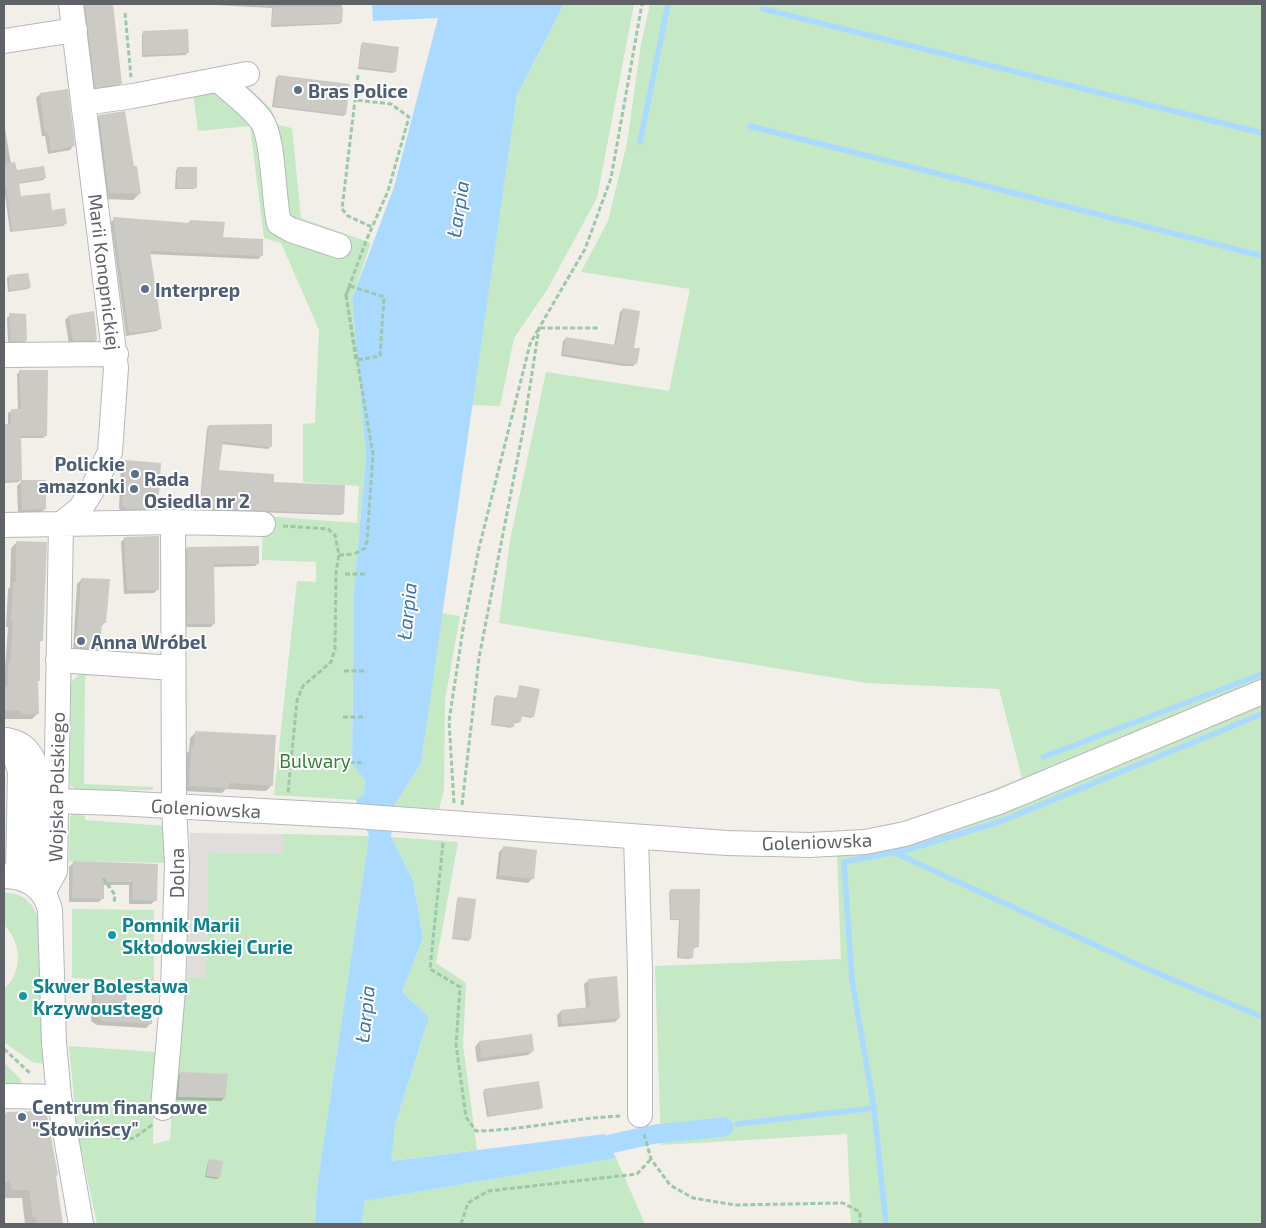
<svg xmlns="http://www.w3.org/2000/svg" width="1266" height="1228" viewBox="0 0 1266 1228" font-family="'Exo 2',sans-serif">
  <rect width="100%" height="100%" fill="#f1efe8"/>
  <path fill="#e0deda" d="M190,833L284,834V854L208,853L206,978H187Z"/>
  <path fill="#c5e8c5" d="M564,4H634L597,198L547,290L514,338L500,406L472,405L517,95Z
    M650,4H1262V1224H851L847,1134L661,1145L655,966L841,959L837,853L1022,778L999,689L867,683L499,623L510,540L546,372L669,391L690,289L581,272L608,221L627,143L641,44Z
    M246,85L271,109L278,125L292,128L301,218L371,243L352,299L366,456L354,591L352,754V764L365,780L364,794L356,800L274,795L297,581L316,582V562L262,560L263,516L357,523L359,486L303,482V424L315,423L319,330L281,243L264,238L250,126L198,131L193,92Z
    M441,613L460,616L445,700L444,790L439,809L394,806L421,763Z
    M94,668L85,677L84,784L153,787V790H75L70,784L71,682L82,672Z
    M75,813L85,816V820L165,826L169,863L69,861L70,817Z
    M284,834L369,836L317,1187L315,1224H97L77,1130L69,1046L155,1052L153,1144L170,1140L175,1072L187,978H206L208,853L283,854Z
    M391,837L458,842L436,963L466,983L463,1045L477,1150L390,1161L395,1125L429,1017L402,992L423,938L413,880Z
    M4,893C24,893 31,901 39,919L45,1064L32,1062L4,1042V989C23,972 22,942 4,925Z
    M72,909L154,910V981L72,978Z
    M4,1062L21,1080L22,1088H8L4,1080Z
    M616,1158L645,1224H362L363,1201Z"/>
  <path fill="#aadaff" d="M372,4H564L517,95L421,763L394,806L391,837L413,880L423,938L402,992L429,1017L395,1125L391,1161L605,1134L616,1158L364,1201L362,1224H315L317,1187L369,836L356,800L364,794L365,780L352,764L354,591L366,456L352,299L394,187L438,18L373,21Z"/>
  <path fill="#0003" d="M80,4H112L121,83L117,87L91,91Z
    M215,4H342L341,22L339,24L271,27L272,8L215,5Z
    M144,33L187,53L186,55L142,57V34Z
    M363,43L395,71L393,73L358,69L361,45Z
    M278,76L345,114L343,116L272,107L276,78Z
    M67,90L73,146L70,150L48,154L45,136H42L36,98L40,94Z
    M99,116L133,167L140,193L133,200L103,199L92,123Z
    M4,129H5L11,164L16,171L45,178L43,180L18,184L20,198L51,211L65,224L63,226L10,232L4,187Z
    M178,168L195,187L194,189H175L176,170Z
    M114,219L187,224L190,221L222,238L261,256L258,259L149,254L160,328L157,331L126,336L111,222Z
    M9,276L30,287L28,289L8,292L7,278Z
    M623,309L636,363L633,366H623L561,356L563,341L566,338L614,346L620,312Z
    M10,315L26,341L22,344H8L7,318Z
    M69,316L96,340L92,344H69L65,320Z
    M20,371L46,435L43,438H20L21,480L18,482L45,481V509L40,513L18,514L17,486L21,482L4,483V425H8V413L11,411L18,410L17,374Z
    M209,426L270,447L268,449L221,444L217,471L272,483L343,513L341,515L199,510L207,428Z
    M125,461L158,494L154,497H147L146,508L142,512H122L119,508L121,465Z
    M125,538L158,589L154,593L124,594L121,542Z
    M16,543L42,640L39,643L37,714L32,719H4V669L5,668L8,627H6L8,589L10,587L11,548Z
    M187,548L258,563L255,566L212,567L214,623L211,627H185L184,551Z
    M81,580L105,622L100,628L98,648L94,652L73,651L77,584Z
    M520,686L533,716L531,718L521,716L520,721L518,723H513L511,728L491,725L494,698L496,696L516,699Z
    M195,733L272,785L266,791L226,789L222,793L184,791L186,754L189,751L190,738Z
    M503,848L536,852L532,879L528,883L496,879L499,852Z
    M73,863L156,865V900L151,904H129V885H103V898L99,902H69V867Z
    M671,890L698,947L692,949V957L690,959L677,958L679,920H670L669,892Z
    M458,898L470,939L468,941L452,939L457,900Z
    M589,980L619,1018L615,1022L558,1027L557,1015L561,1011L586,1009L584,984Z
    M96,988L125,1008L151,1023L146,1028L97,1025L91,1021L92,992Z
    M479,1042L533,1051L528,1055L477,1062L475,1047Z
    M180,1074L224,1098L221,1101L175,1100L177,1077Z
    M485,1090L542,1107L540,1109L487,1117L483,1092Z
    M7,1113L55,1177L62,1224H25L22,1198H4V1115Z
    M210,1160L219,1177L217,1179L205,1177L208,1162Z"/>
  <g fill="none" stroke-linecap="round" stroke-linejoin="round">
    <path stroke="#aadaff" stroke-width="5.5" d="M763,9L1262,133
      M750,126L1262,256
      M640,142L668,4
      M1043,757L1262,674
      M893,852L1143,967L1262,1017
      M874,1108L886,1224
      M737,1124L874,1108L852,980L844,862L906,850L999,822L1262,714"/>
    <path stroke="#aadaff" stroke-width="19" d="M610,1144L655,1134L724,1127"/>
  </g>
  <path fill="#cccac5" d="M85,4H113L122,84L95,88Z
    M273,7H343L342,23L272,25Z
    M188,29L189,53L143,55V31Z
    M362,42L399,47L396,72L359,67Z
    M278,75L350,84L346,115L274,106Z
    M68,89L75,146L51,151L48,133H45L40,93Z
    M125,111L134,166H137L141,194L109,193L99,115Z
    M15,162L17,170L44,166L46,178L19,183L21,196L50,193L52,210L65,208L67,224L12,231L6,186H4V164Z
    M177,167H197V188H177Z
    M113,217L190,223V220L225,222L223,237L263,239V256L150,251L162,329L129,333Z
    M28,273L31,287L9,291V275Z
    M623,308L640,311L634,348H640L637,364H627L563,354L566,337L616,345Z
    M94,311L97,340L73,341L69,315Z
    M9,313L26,314L27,341H11Z
    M19,370H48L47,436H21L22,480L4,481V424H11V409H21Z
    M272,424V447L223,442L219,470L274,474V482L345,485L344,514L200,508L209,425Z
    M125,460L161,463L159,494H149L148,509H126L122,504Z
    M21,480H46V509L22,510Z
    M159,536V590H127L124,537Z
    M16,541L47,542L43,641H40V681H38L39,714H21V711L4,710V687H8V663H10L13,622H11L13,582H16Z
    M259,546V564H214L215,624H187V547Z
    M81,578L110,579L106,623H102L100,648L76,647Z
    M519,685L540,689L534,717L522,715L521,722L515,721L514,727L492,724L496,695L517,698Z
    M195,731L276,735L273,786L229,783V788L189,786L191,747H194Z
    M503,846L537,850L534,879L499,875Z
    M73,861L158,864L157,901L132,900L133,882H104V899L72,898Z
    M670,889H700L699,947H694L693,958L679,957L680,919H671Z
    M458,897L476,899L471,939L453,938Z
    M617,976L620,1018L562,1024L561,1010L590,1007L588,979Z
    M96,987L127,989L126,1007L152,1009V1024L102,1021L95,1016Z
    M532,1034L534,1051L481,1058L479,1041Z
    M180,1072L228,1074L225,1098L178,1097Z
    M539,1081L543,1108L489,1116L484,1089Z
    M43,1111L47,1115L58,1175L56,1176L63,1224H37L36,1217L33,1218L29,1190H11L10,1181L4,1182V1114H6V1112Z
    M209,1159L223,1161L220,1178L206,1176Z"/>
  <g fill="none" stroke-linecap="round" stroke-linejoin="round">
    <g stroke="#b5b8bc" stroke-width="26">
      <path id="minor" d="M4,41L75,30
        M218,80C232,92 250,105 261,120C274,136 273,198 279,223L291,230L339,246
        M84,103L133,96L247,74
        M4,355L116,354
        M4,525L173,522L263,524
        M58,660L173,668
        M7,740C24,743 33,755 37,771L35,885
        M4,745L14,754L20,771L18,877
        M56,801L116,803L355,816L727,843L809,845L865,842L905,834L999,802L1262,692
        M636,837L640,970V1115
        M4,876C26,876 45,887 50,910L54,1043L59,1097L81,1224
        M43,893L55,871L61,524L80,509L91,492L110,452L116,368L71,4
        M4,1096L59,1097
        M163,1108L173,990L177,865L174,806L173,522"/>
    </g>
    <path stroke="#9cc7a9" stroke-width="3" stroke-dasharray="5 2.5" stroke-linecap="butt" d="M125,13L131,77
      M358,75L342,209L348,216L372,227
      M350,286L384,297L380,356L356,360L346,295Z
      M346,295L366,241L388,191L409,117L391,104L355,100
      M283,526L328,529L335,535L339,555L336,572L335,649L331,662L303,686L297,700L288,793
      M339,555L354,554
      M345,574H367
      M344,671H367
      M343,717H366
      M342,762L365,763
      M454,803L449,721L463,629L479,548L530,344L539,328H599
      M462,805L479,658L524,425L539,328L585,249L611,178L642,4
      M443,843L430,969L460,987L456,1045L466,1117L476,1131C525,1130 572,1118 620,1116
      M103,878L115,895L114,903
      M4,1049L31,1074
      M85,1133L110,1135L125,1140L134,1138L153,1124
      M644,1134L651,1159L670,1185L693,1198L735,1205L843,1203L860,1212V1224
      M461,1224L468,1203L488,1191L637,1174L651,1159"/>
    <use href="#minor" stroke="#fff" stroke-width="24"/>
    <path stroke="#9cc7a9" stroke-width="3" stroke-dasharray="5 2.5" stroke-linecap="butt" d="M346,295L373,454L367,541L365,548L354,554"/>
  </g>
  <g fill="#5c6f8a" stroke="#fff" stroke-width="2">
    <circle cx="298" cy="90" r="5"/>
    <circle cx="145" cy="289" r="5"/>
    <circle cx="135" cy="474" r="5"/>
    <circle cx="134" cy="489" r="5"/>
    <circle cx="81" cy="641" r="5"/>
    <circle cx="22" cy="1117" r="5"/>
  </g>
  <g fill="#0f9aa8" stroke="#fff" stroke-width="2">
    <circle cx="112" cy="935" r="5"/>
    <circle cx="23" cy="996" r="5"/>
  </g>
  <g text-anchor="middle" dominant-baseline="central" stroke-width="4" stroke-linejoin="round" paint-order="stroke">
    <g font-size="19" font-weight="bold" fill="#4e5e75" stroke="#fff" text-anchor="start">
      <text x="308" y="90">Bras Police</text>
      <text x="155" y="289">Interprep</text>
      <text x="125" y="463" text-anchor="end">Polickie<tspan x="125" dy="22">amazonki</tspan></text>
      <text x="144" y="478">Rada<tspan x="144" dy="22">Osiedla nr 2</tspan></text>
      <text x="91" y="641">Anna Wróbel</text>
      <text x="32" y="1106">Centrum finansowe<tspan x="32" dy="22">"Słowińscy"</tspan></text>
    </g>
    <g font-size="19" fill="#5f6368" stroke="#fff">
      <text transform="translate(105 272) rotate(83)">Marii Konopnickiej</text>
      <text transform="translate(56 787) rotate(-89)">Wojska Polskiego</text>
      <text transform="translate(206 808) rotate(3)">Goleniowska</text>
      <text transform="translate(817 841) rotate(-2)">Goleniowska</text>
      <text transform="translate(176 873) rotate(-90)">Dolna</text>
    </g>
    <g font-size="19" fill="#348238" stroke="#fff">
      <text x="315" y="760">Bulwary</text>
    </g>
    <g font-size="19" font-weight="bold" fill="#0d838f" stroke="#fff" text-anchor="start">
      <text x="122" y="924">Pomnik Marii<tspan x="122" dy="22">Skłodowskiej Curie</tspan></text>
      <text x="33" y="985">Skwer Bolesława<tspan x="33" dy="22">Krzywoustego</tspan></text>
    </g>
    <g font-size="20" font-style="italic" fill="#4174aa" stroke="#fff">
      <text transform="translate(457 209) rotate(-81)">Łarpia</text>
      <text transform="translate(406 611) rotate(-84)">Łarpia</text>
      <text transform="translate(364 1014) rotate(-84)">Łarpia</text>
    </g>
  </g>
  <rect width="1266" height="1228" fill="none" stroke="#5f6368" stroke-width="10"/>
</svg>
